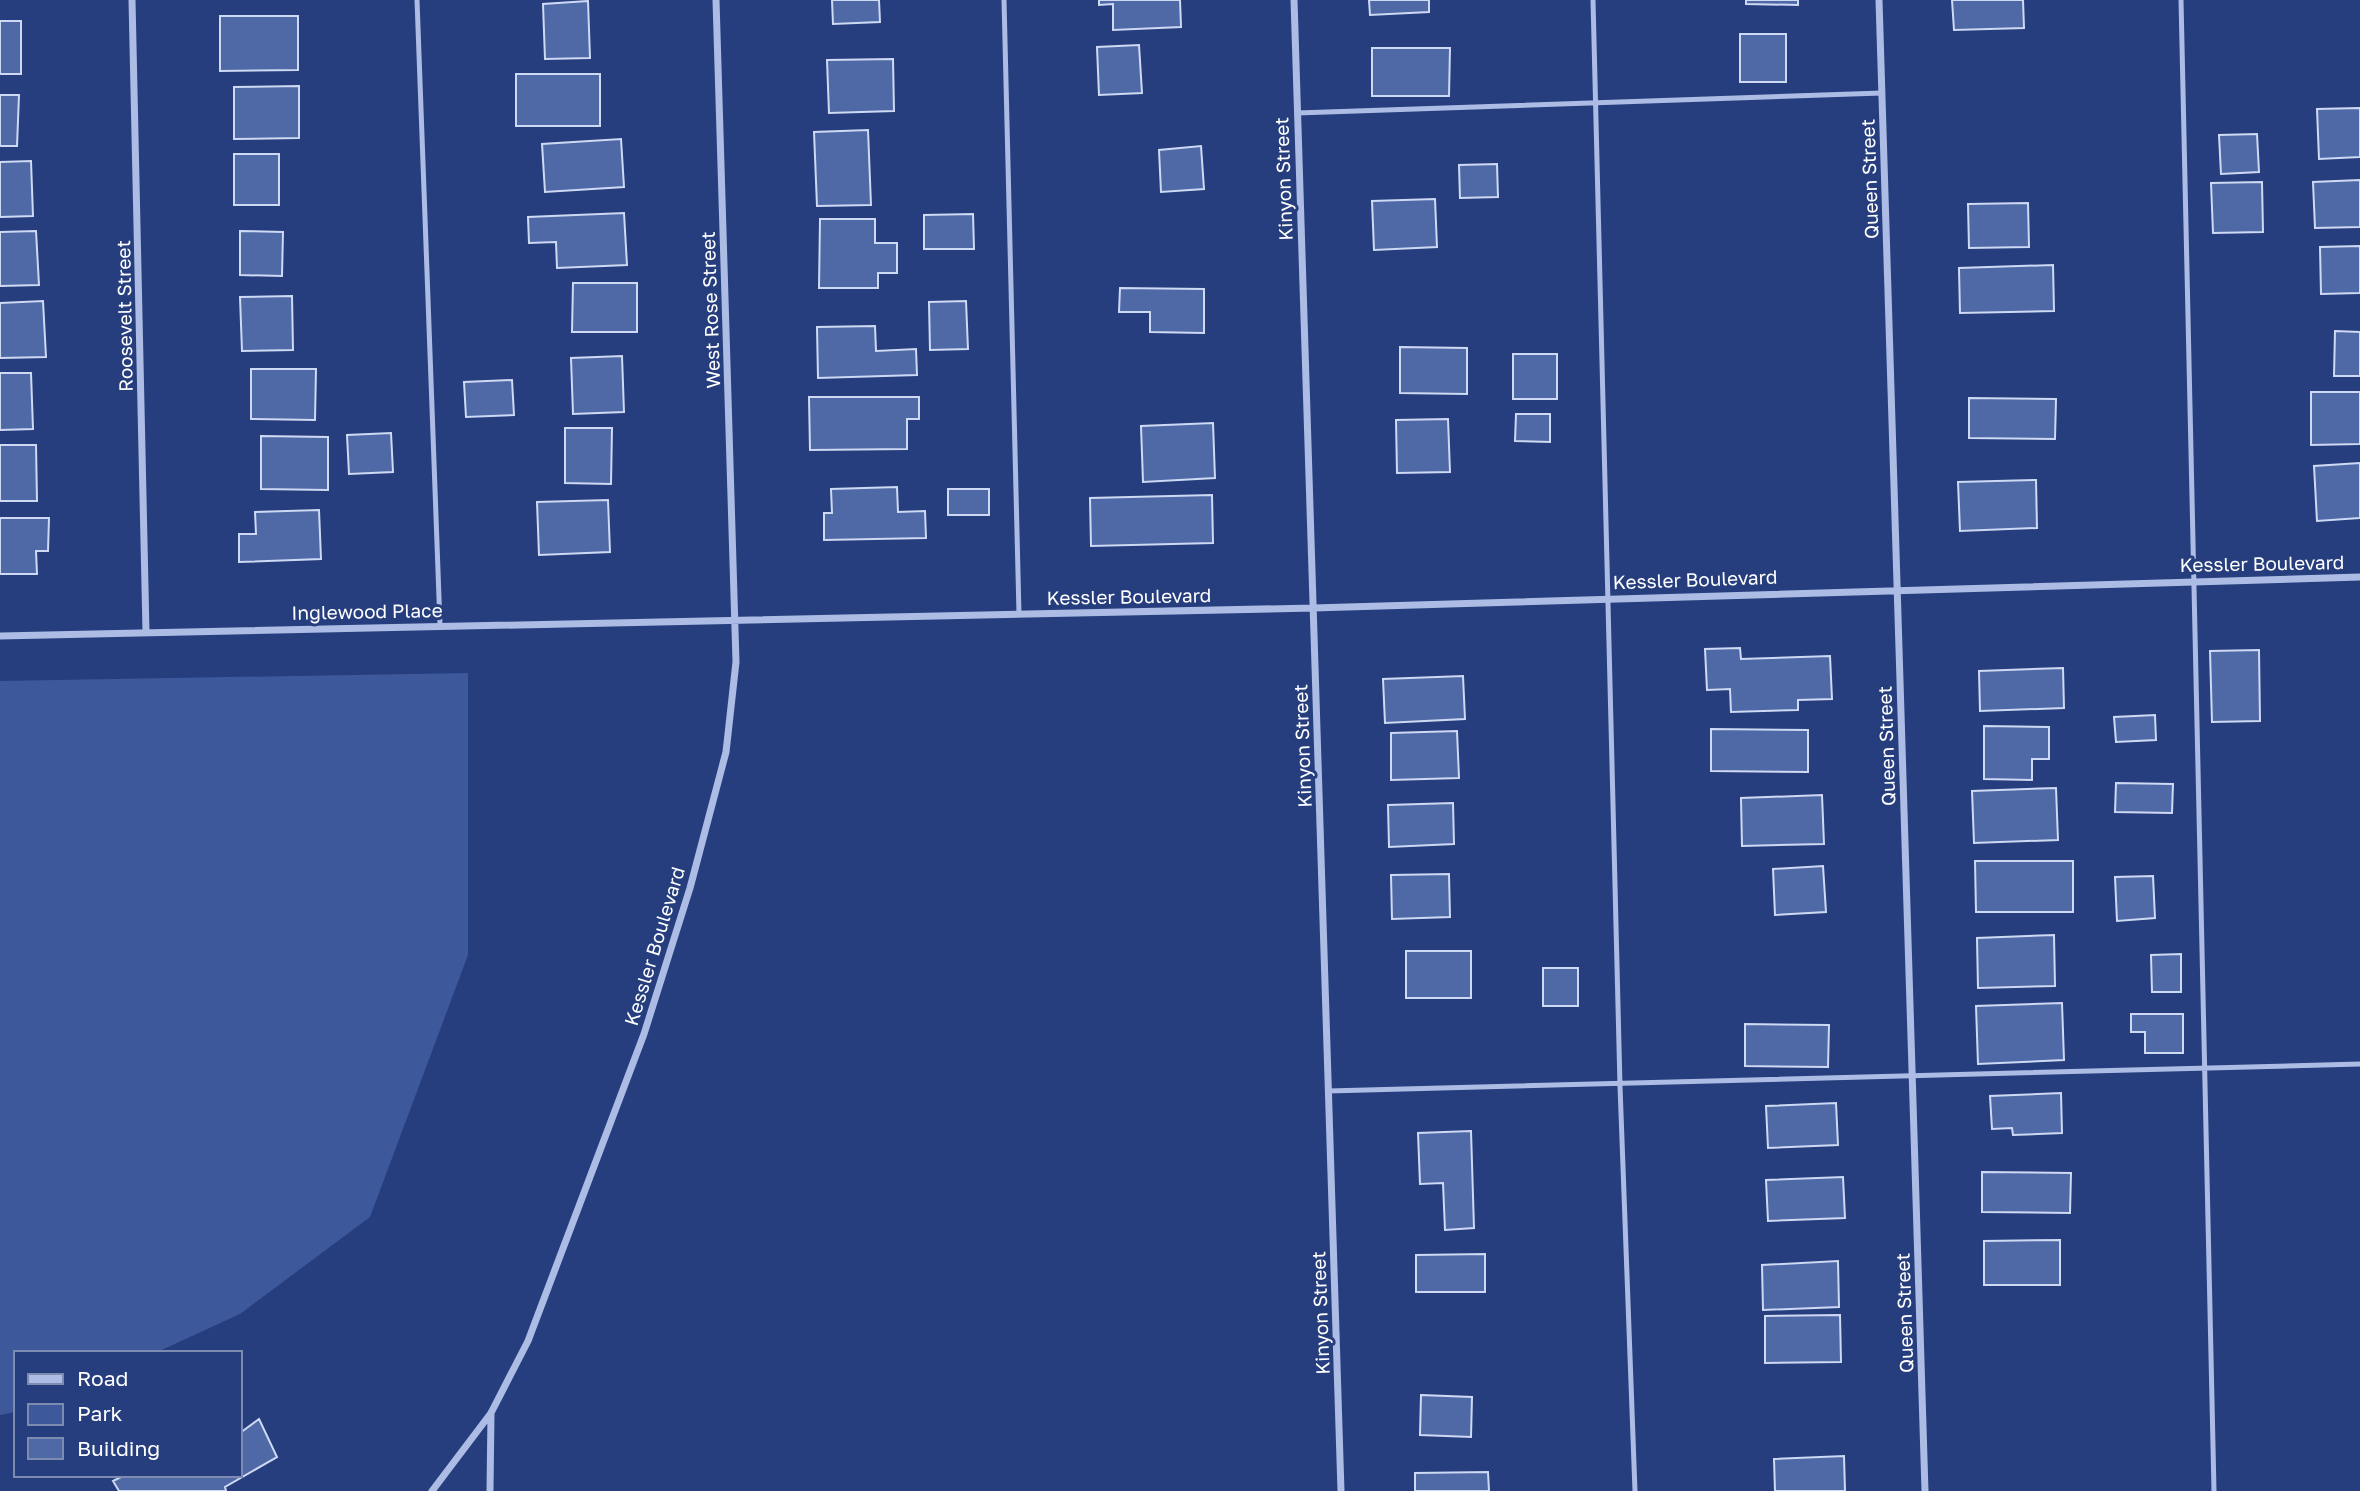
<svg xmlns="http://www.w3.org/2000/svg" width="2360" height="1491" viewBox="0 0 2360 1491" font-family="'Golos Text',sans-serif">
  <rect width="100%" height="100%" fill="#263e7d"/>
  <path fill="#3e589c" d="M468,673V955L370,1217L240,1314L155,1353H16V1412L0,1415V681Z"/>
  <path fill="#4f68a6" stroke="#ced9f4" stroke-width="2" d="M832,0H879L880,22L833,24Z
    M1099,0H1180L1181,27L1113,30V4L1099,5Z
    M1369,0H1429V12L1370,15Z
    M1746,0H1798V5L1746,4Z
    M1952,0H2023L2024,28L1954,30Z
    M588,1L590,58L545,59L543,4Z
    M220,16H298V70L220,71Z
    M0,21H21V74H0Z
    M1740,34H1786V82H1740Z
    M1139,45L1142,93L1099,95L1097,47Z
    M1372,48H1450L1449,96H1372Z
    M893,59L894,111L829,113L827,60Z
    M516,74H600V126H516Z
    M299,86V138L234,139V87Z
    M0,95H19L17,146H0Z
    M2360,108V157L2319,159L2317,109Z
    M868,130L871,205L817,206L814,132Z
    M2257,134L2259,172L2221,174L2219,135Z
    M621,139L624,187L545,192L542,144Z
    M1201,146L1204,189L1161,192L1159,150Z
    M234,154H279V205H234Z
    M31,161L33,216L0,217V162Z
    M1497,164L1498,197L1460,198L1459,165Z
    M2360,180V227L2315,228L2313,182Z
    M2262,182L2263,232L2213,233L2211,183Z
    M1435,199L1437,247L1374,250L1372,201Z
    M2028,203L2029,247L1969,248L1968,204Z
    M624,213L627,265L557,268L556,242L529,243L528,217Z
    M973,214L974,249H924V215Z
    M820,219H875V243H897V273H878V288H819Z
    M36,231L39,285L0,286V232Z
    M240,231L283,232L282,276L240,275Z
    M2360,246V293L2321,294L2320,247Z
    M2053,265L2054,311L1960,313L1959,268Z
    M573,283H637V332H572Z
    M1120,288L1204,289V333L1150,332V312H1119Z
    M292,296L293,350L242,351L240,297Z
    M43,301L46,357L0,358V303Z
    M966,301L968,349L930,350L929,302Z
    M875,326L876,351L916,349L917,375L818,378L817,327Z
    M2335,331L2360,332V376H2334Z
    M1400,347L1467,348V394L1400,393Z
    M1513,354H1557V399H1513Z
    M622,356L624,412L573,414L571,358Z
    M251,369H316L315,420L251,419Z
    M0,373H31L33,429L0,430Z
    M512,380L514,415L466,417L464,382Z
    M2311,392H2360V444L2311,445Z
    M809,397H919V419H907V449L810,450Z
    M1969,398L2056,399L2055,439L1969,438Z
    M1516,414H1550V442L1515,441Z
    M1448,419L1450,472L1397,473L1396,420Z
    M1213,423L1215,478L1143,482L1141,426Z
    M565,428H612L611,484L565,483Z
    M391,433L393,472L349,474L347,435Z
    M261,436L328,437V490L261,489Z
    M0,445H36L37,501H0Z
    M2360,463V518L2317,521L2314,466Z
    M2036,480L2037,528L1960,531L1958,482Z
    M897,487L898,512L925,511L926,538L824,540V513H832L831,489Z
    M948,489H989V515H948Z
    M1212,495L1213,543L1091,546L1090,498Z
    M608,500L610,552L539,555L537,502Z
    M319,510L321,559L239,562V534H256L255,512Z
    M0,518H49L48,551H36L37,574H0Z
    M1740,648L1741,659L1830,656L1832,699L1798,700V710L1731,712L1730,689L1707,690L1705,649Z
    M2259,650L2260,721L2212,722L2210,651Z
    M2063,668L2064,708L1980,711L1979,671Z
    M1463,676L1465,719L1385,723L1383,679Z
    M2155,715L2156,740L2116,742L2114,717Z
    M1984,726L2049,727V759H2032V780L1984,779Z
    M1711,729L1808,730V772L1711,771Z
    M1457,731L1459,778L1391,780V733Z
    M2116,783L2173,784L2172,813L2115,812Z
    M2056,788L2058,840L1974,843L1972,791Z
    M1822,795L1824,844L1742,846L1741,798Z
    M1453,803L1454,844L1389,847L1388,805Z
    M1975,861H2073V912H1976Z
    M1823,866L1826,912L1775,915L1773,869Z
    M1449,874L1450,917L1392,919L1391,875Z
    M2153,876L2155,918L2117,921L2115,877Z
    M2054,935L2055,986L1978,988L1977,938Z
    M1406,951H1471V998H1406Z
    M2181,954V992H2152L2151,955Z
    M1543,968H1578V1006H1543Z
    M2062,1003L2064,1060L1978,1064L1976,1006Z
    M2131,1014H2183V1053H2145V1032H2131Z
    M1745,1024L1829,1025L1828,1067L1745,1066Z
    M2061,1093L2062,1133L2013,1135L2012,1128L1992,1129L1990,1096Z
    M1836,1103L1838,1145L1768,1148L1766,1106Z
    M1471,1131L1474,1228L1445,1230L1443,1183L1420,1184L1418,1133Z
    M1982,1172L2071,1173L2070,1213L1982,1212Z
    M1843,1177L1845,1218L1768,1221L1766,1180Z
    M2060,1240V1285H1984V1241Z
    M1485,1254V1292H1416V1255Z
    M1838,1261L1839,1307L1763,1310L1762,1265Z
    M1840,1315L1841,1362L1765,1363V1316Z
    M1421,1395L1472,1397L1471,1437L1420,1435Z
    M259,1419L277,1457L225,1487L226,1491H119L113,1481L125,1475H240V1433Z
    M1844,1456L1845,1491H1775L1774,1459Z
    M1488,1472L1489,1491H1415V1473Z"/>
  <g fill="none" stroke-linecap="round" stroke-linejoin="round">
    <path stroke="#acbce5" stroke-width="5" d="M417,0L440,625
      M1004,0L1019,614
      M1593,0L1620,1086L1635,1491
      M2181,0L2214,1491
      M1297,113L1882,93
      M1328,1091L2360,1064"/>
    <path stroke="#acbce5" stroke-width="7" d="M132,0L146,632
      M1294,0L1341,1491
      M1879,0L1925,1491
      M0,636L1313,608L2360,577
      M432,1491L491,1413L528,1341L644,1034L690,888L726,752L736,662L716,0
      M490,1491L491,1413"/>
  </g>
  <g text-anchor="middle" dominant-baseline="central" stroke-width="6" stroke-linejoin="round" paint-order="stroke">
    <g font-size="19" fill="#fff" stroke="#263e7d">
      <text transform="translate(1283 179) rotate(-92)">Kinyon Street</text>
      <text transform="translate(1869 179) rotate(-92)">Queen Street</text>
      <text transform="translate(710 310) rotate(-92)">West Rose Street</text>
      <text transform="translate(124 316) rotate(-91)">Roosevelt Street</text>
      <text transform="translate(2262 563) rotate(-1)">Kessler Boulevard</text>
      <text transform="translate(1695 579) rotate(-2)">Kessler Boulevard</text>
      <text transform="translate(1129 596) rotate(-1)">Kessler Boulevard</text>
      <text transform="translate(367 611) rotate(-1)">Inglewood Place</text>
      <text transform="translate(1302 746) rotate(-92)">Kinyon Street</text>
      <text transform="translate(1886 746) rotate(-92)">Queen Street</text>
      <text transform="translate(654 946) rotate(-73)">Kessler Boulevard</text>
      <text transform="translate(1320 1313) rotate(-92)">Kinyon Street</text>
      <text transform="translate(1904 1313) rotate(-92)">Queen Street</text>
    </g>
  </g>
  <rect x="14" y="1351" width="228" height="126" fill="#263e7d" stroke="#7d8bb1" stroke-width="2"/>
  <rect x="28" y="1374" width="35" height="10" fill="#acbce5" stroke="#7d8bb1" stroke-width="2"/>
  <text x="77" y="1386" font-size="21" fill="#ffffff">Road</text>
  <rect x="28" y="1404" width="35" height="21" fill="#3e589c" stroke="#7d8bb1" stroke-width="2"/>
  <text x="77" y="1421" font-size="21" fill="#ffffff">Park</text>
  <rect x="28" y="1438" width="35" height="21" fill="#4f68a6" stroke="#7d8bb1" stroke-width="2"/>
  <text x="77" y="1456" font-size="21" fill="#ffffff">Building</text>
</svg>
